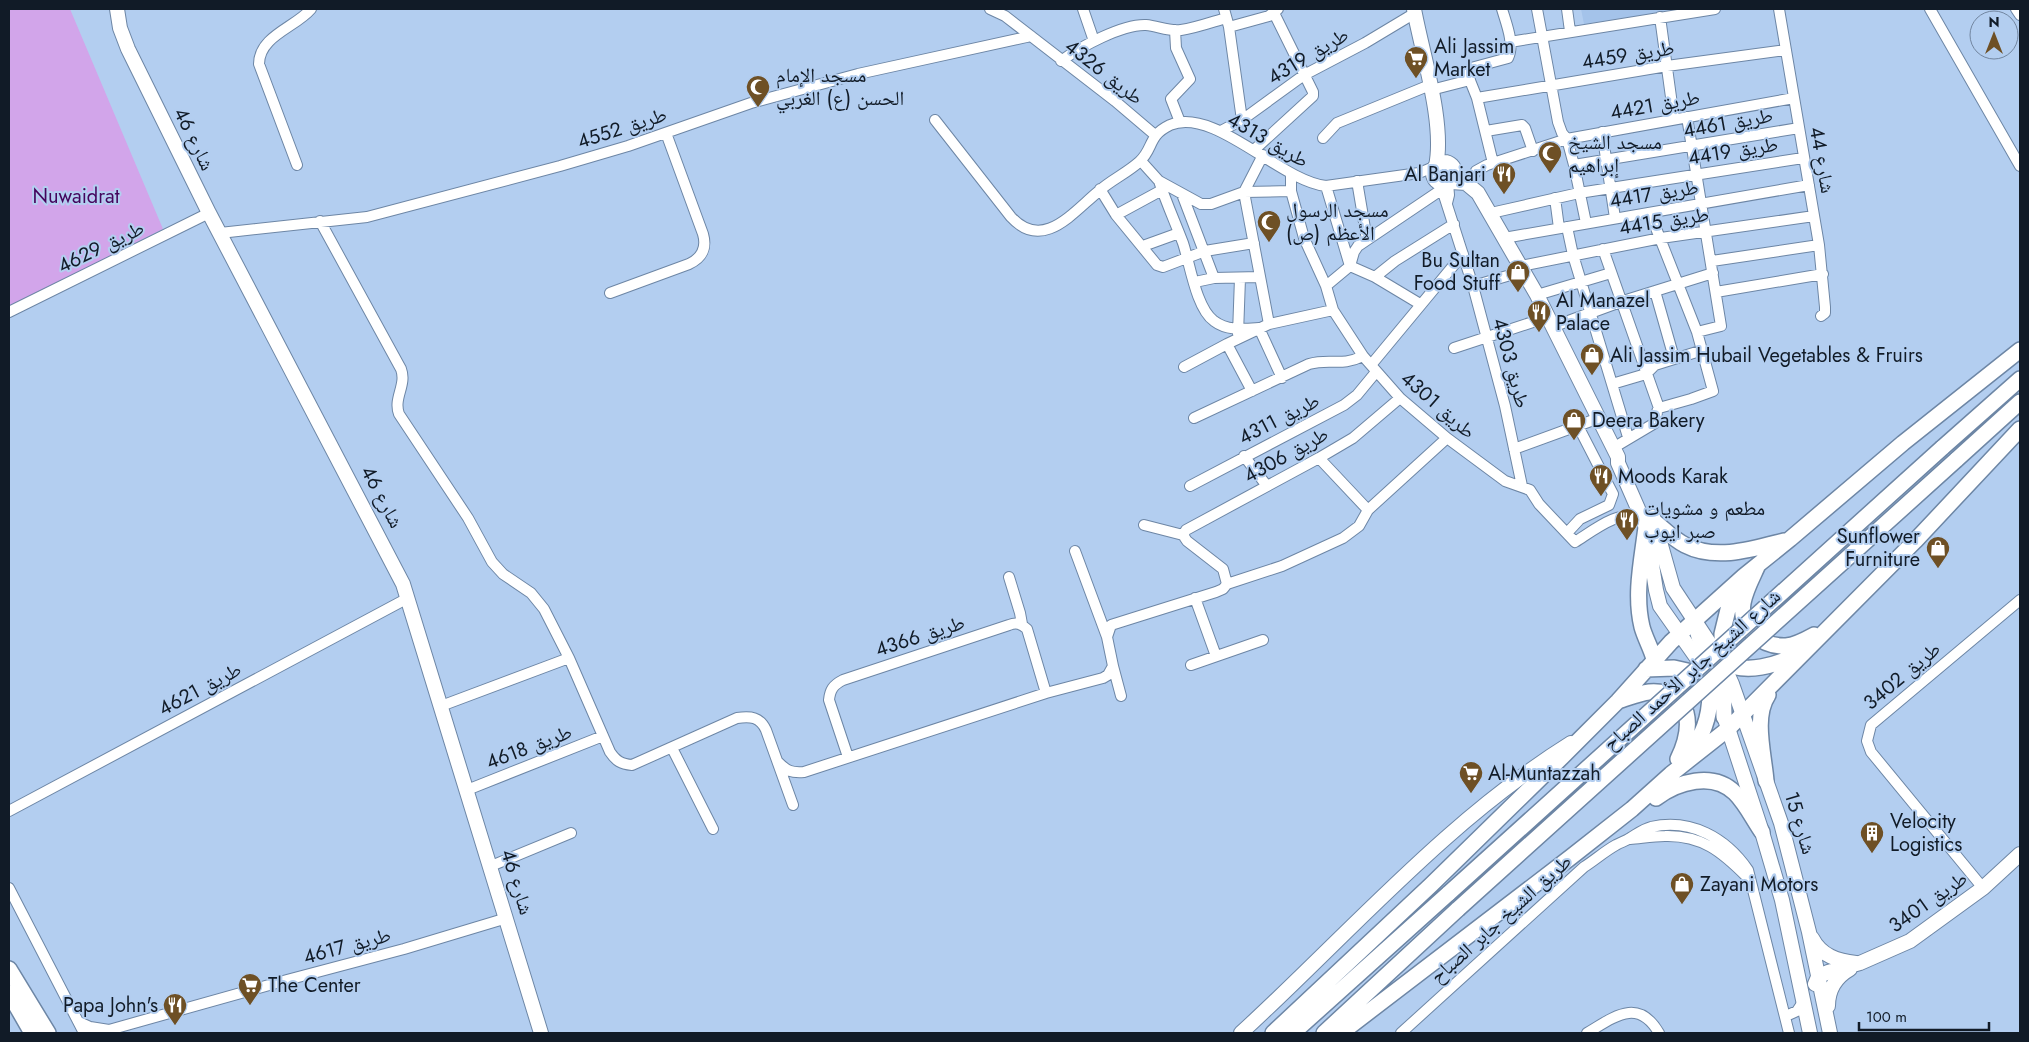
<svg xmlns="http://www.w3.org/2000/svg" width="2029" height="1042" viewBox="0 0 2029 1042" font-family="Jost,'Noto Naskh Arabic',sans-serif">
  <rect width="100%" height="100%" fill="#b3cef0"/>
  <path fill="#a4c3ea" d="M1581,9H1682L1584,24Z"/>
  <path fill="#d2a5ea" d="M9,9H70L163,229L9,307Z"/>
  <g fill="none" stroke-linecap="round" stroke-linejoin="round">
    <g stroke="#6d86a5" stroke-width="12">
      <path id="street" d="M990,9L1005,16L1115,101L1155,135
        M1083,9L1094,41
        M1224,9L1229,27L1242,120
        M1537,9L1558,122L1562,133L1567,139L1574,165L1586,223
        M1567,9L1570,31
        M1779,9L1819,245L1825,307V313L1821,316
        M1930,9L2020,166
        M2016,9L2020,15
        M1660,17L1674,119
        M1229,27L1269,16L1278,9
        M1175,30L1176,48L1190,79L1171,99L1180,122
        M1510,42L1715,9
        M1061,61C1080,47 1122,24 1146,25C1158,26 1169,32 1181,30C1196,28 1212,22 1226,18
        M1431,90L1470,80
        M1477,98L1667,66L1786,50
        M1687,117L1721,326L1697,332
        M935,120L1011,217C1043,252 1073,212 1099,191C1111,180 1127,173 1139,162C1154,149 1147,136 1170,125C1214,106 1280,181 1326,186L1419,173L1436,166
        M1221,131L1242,120L1304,75L1365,43L1415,13
        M1486,131L1522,125L1525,128L1533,151
        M1602,132L1615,218
        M1323,138L1337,123L1430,85
        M1254,150L1313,96V92L1274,13
        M1141,161L1159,181L1201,204H1211L1244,192L1263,155
        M1493,163L1477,98L1467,73L1471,68L1508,58C1515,44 1506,23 1502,9
        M297,165L259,64C259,36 296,27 311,9
        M1574,165L1799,128
        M1291,174V191L1304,238L1326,286L1333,310L1363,356L1400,398L1447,438L1505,481L1530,490L1539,504L1575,542C1594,530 1619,509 1643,517
        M1472,178L1476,171L1487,165L1567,139L1794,98
        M1159,181C1166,202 1175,222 1183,243C1190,264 1196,308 1214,321C1227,331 1244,329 1259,328L1282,378
        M1357,181L1367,240
        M1440,183L1473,286L1505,406L1522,486
        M1326,186L1350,266L1375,277L1420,304
        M1100,189L1116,215L1157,265L1163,267L1205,251L1254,243
        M1182,194L1214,278
        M1555,198L1559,228
        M1447,203L1449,195L1448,183
        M1491,213L1579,193L1803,158
        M1116,215L1162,190
        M320,221L401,369C407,385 393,398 399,414L468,518L492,562L503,574L531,593L544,609L569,658L610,752C616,761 621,764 632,765L737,718C751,716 760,717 766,730L793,805
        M1567,227L1573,255L1628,437
        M220,233L367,217L560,166L628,146L751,103L858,74L1031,36
        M1504,238L1809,185
        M1143,246L1179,233
        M1603,249L1659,408
        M1712,261L1819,245
        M1521,266L1661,238L1814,216
        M1375,277L1395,261L1454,224
        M1195,282L1214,278L1260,277
        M1326,286L1350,266L1354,252L1358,246L1441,190
        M1473,286L1524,271
        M1655,291L1674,358
        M1716,292L1823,274
        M610,293L689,264C702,258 707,248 703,234L666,133
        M1537,295L1611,273
        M9,312L209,213
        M1269,324L1244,192L1291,191
        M1552,327L1623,301L1713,273
        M1238,334L1240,278
        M1227,344L1252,391
        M1454,348L1548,317
        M1371,365L1463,254
        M1184,367L1227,344L1269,324L1333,310
        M1612,384L1646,374L1655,365L1703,350
        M1194,418L1309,364C1331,358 1341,367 1363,356
        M1613,448L1655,423C1658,418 1655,412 1659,408L1691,399L1713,391L1697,332L1650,213
        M1514,449L1599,418
        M1244,456L1267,486
        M1319,458L1368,510
        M1190,486L1344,405L1357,395L1376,372
        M1567,533L1580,519L1609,505L1613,494L1578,426
        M1183,535L1186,530L1319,458L1353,438L1400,398
        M1075,551L1107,637
        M1009,577L1020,613L1022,624
        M1227,584L1282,566L1343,538L1359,526L1368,510L1447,438
        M1195,598L1216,656
        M1191,665L1263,640
        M1113,666L1121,696
        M441,706L569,658
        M672,748L713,829
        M848,757L829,700C830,690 833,685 843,680L1009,625C1017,622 1021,624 1027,629L1046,693
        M778,762C787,771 791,773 804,772L1046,693L1103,678L1108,675L1113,666L1107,637L1111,625L1216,592L1223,589L1227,584L1223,569L1187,541L1183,535L1144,525
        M467,790L603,736
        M9,811L408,598
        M1630,839C1642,838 1653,836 1665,836C1702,835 1722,852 1746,876
        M491,866L571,833
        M9,888L84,1033
        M1983,888L1871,752L1867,741L1871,725L2020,600
        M1786,1016L1797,1011L1803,1002
        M79,1022L90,1027L109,1030
        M105,1033L109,1030L287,980L404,949L507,918
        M1401,1033L1584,867C1595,860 1605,851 1616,845C1621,842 1626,841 1630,838C1637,834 1643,829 1651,827C1691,818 1726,838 1748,870L1789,1033
        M1587,1033C1614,1017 1638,997 1659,1033"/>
    </g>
    <g stroke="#6d86a5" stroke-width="16">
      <path id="secondary" d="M117,9L120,28L128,49L209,213L403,584L541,1033
        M1414,9C1422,53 1445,123 1436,166
        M1433 173a11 11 0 1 1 22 0a11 11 0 1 1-22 0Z
        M1451,182L1466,183L1478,193L1537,295L1618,457V463L1646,527L1656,590L1660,606L1708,674
        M1653,517L1673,588L1722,662L1732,684L1781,823L1809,932L1830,1033
        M1725,719L1762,832L1782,900L1810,1033
        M1812,938C1821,956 1838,961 1856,963
        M1815,984L1818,977L1828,972L1860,963L1910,941L1983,888L2020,854
        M1828,1006C1828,989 1836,977 1850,969
        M1241,1033C1348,935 1446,821 1571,743"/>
    </g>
    <g stroke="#6d86a5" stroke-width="18">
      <path id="primary" d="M1942,448L2020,379
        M1956,460L2020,402
        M1654,521C1664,529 1673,539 1685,545C1716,561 1753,549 1784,541
        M1646,527C1642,560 1634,594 1642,627C1645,638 1651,648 1654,659
        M1757,567C1752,578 1745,591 1743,603C1739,628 1761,647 1786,646C1796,645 1805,640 1814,635
        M1702,648C1709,652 1715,658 1722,662C1747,675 1776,665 1799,654
        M1646,669L1674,668L1705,675
        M1618,701C1628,698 1639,693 1649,692C1694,689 1693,728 1678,759
        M1724,717L1722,634L1734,585
        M1688,754C1723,714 1709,666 1694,621
        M1766,781C1764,755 1753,717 1768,695
        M1656,798C1677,782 1713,771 1735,793C1746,804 1753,819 1762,832
        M9,969L48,1033
        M9,993L32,1033
        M1273,1033L1431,885L1557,762L1618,701L1671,642L1694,621L1744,576L1790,539L1903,443L2020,350
        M1293,1033L1449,893
        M1324,1033L1458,909
        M1341,1033L1571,857L1632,809L1671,774L1728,729L1915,541L2020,429"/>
    </g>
    <use href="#street" stroke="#fff" stroke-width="10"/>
    <use href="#secondary" stroke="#fff" stroke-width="14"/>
    <use href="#primary" stroke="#fff" stroke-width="15"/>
    <g stroke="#6d86a5" stroke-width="18" stroke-linecap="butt">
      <path id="primary-bridge" d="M1449,893L1942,448
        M1458,909L1956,460"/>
    </g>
    <use href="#primary-bridge" stroke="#fff" stroke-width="15"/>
  </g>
  <defs>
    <g id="supermarket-pin" transform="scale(1.25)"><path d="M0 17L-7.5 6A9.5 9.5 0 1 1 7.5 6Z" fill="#6e5025" stroke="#b3cef0"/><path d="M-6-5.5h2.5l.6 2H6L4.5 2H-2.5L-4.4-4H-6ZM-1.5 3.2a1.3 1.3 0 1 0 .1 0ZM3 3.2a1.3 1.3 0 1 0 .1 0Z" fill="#fff"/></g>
    <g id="mosque-pin" transform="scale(1.25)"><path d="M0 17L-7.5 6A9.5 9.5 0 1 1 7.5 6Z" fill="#6e5025" stroke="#b3cef0"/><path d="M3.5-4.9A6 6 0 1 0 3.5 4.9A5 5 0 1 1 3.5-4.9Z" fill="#fff"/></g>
    <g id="restaurant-pin" transform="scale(1.25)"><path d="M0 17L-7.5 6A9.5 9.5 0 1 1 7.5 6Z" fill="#6e5025" stroke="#b3cef0"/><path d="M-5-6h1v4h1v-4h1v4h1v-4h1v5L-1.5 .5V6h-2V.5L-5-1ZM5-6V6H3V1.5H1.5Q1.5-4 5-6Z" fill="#fff"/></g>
    <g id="shop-pin" transform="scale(1.25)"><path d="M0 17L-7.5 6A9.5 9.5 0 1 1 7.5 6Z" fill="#6e5025" stroke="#b3cef0"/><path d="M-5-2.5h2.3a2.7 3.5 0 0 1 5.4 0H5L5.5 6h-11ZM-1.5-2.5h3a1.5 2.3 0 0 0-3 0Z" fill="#fff"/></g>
    <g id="building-pin" transform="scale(1.25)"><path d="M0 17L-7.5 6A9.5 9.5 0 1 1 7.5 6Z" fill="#6e5025" stroke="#b3cef0"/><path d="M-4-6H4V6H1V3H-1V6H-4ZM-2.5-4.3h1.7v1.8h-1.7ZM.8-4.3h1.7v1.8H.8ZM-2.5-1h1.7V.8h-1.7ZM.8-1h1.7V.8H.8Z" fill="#fff"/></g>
  </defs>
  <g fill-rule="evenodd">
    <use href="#supermarket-pin" x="1416" y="58"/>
    <use href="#mosque-pin" x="758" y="87"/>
    <use href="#mosque-pin" x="1550" y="153"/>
    <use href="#restaurant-pin" x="1504" y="174"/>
    <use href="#mosque-pin" x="1269" y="222"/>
    <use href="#shop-pin" x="1518" y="272"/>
    <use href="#restaurant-pin" x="1539" y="312"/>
    <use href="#shop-pin" x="1592" y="355"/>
    <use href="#shop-pin" x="1574" y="420"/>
    <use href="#restaurant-pin" x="1601" y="476"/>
    <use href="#restaurant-pin" x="1627" y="520"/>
    <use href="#shop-pin" x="1938" y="548"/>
    <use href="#supermarket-pin" x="1471" y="773"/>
    <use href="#building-pin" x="1872" y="833"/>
    <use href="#shop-pin" x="1682" y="884"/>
    <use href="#supermarket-pin" x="250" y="985"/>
    <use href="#restaurant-pin" x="175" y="1005"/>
  </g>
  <g text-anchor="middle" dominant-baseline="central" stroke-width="4" stroke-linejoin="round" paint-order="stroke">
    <g font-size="20" fill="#111b27" stroke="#b3cef0" text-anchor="start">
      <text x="1434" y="46">Ali Jassim<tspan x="1434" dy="23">Market</tspan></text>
      <text x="776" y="75">مسجد الإمام<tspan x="776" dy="23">الحسن (ع) الغربي</tspan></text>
      <text x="1568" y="142">مسجد الشيخ<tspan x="1568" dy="23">إبراهيم</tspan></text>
      <text x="1486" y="174" text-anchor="end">Al Banjari</text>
      <text x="1286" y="210">مسجد الرسول<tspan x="1286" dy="23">الأعظم (ص)</tspan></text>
      <text x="1500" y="260" text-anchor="end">Bu Sultan<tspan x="1500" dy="23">Food Stuff</tspan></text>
      <text x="1556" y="300">Al Manazel<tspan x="1556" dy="23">Palace</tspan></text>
      <text x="1610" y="355">Ali Jassim Hubail Vegetables &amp; Fruirs</text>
      <text x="1592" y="420">Deera Bakery</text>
      <text x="1618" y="476">Moods Karak</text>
      <text x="1644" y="508">مطعم و مشويات<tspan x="1644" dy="23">صبر ايوب</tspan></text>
      <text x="1920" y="536" text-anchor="end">Sunflower<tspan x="1920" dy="23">Furniture</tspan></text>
      <text x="1488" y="773">Al-Muntazzah</text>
      <text x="1890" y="821">Velocity<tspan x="1890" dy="23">Logistics</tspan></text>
      <text x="1700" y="884">Zayani Motors</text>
      <text x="268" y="985">The Center</text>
      <text x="158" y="1005" text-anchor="end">Papa John's</text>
    </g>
    <g font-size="20" fill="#111b27" stroke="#b3cef0">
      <text transform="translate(1628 55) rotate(-9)">طريق 4459</text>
      <text transform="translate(1308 56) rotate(-31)">طريق 4319</text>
      <text transform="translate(1104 72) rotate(38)">طريق 4326</text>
      <text transform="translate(1655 105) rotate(-10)">طريق 4421</text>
      <text transform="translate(1728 123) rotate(-10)">طريق 4461</text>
      <text transform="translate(622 128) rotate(-18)">طريق 4552</text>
      <text transform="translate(194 139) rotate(64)">شارع 46</text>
      <text transform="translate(1268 140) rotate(30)">طريق 4313</text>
      <text transform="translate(1733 151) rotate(-9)">طريق 4419</text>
      <text transform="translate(1822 160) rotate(80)">شارع 44</text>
      <text transform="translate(1654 194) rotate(-9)">طريق 4417</text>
      <text transform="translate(1664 221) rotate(-9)">طريق 4415</text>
      <text transform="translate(101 247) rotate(-26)">طريق 4629</text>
      <text transform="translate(1511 363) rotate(75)">طريق 4303</text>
      <text transform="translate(1438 405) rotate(41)">طريق 4301</text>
      <text transform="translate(1279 419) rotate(-27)">طريق 4311</text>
      <text transform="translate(1286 455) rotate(-29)">طريق 4306</text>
      <text transform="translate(382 497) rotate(62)">شارع 46</text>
      <text transform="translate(920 636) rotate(-18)">طريق 4366</text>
      <text transform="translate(1692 670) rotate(-42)">شارع الشيخ جابر الأحمد الصباح</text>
      <text transform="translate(1902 676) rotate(-40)">طريق 3402</text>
      <text transform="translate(200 689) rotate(-28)">طريق 4621</text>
      <text transform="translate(529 747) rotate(-21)">طريق 4618</text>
      <text transform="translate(1800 823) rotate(73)">شارع 15</text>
      <text transform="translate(517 882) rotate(73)">شارع 46</text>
      <text transform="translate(1928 902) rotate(-35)">طريق 3401</text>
      <text transform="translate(1501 919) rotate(-42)">طريق الشيخ جابر الصباح</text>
      <text transform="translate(347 946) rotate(-15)">طريق 4617</text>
    </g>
    <g font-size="20" fill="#44045c" stroke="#b3cef0">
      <text x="76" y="196">Nuwaidrat</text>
    </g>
  </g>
  <rect width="2029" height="1042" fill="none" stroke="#111b27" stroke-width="20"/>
  <g transform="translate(1994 35)"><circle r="24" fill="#b3cef0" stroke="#7286a0"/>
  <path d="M0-4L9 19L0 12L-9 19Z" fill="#6e5025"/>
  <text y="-8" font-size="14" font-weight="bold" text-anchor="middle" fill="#111b27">N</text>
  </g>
  <path d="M1859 1022v8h130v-8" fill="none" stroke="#111b27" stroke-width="2.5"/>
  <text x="1866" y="1022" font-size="15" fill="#111b27" stroke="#b3cef0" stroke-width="4" paint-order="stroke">100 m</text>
</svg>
